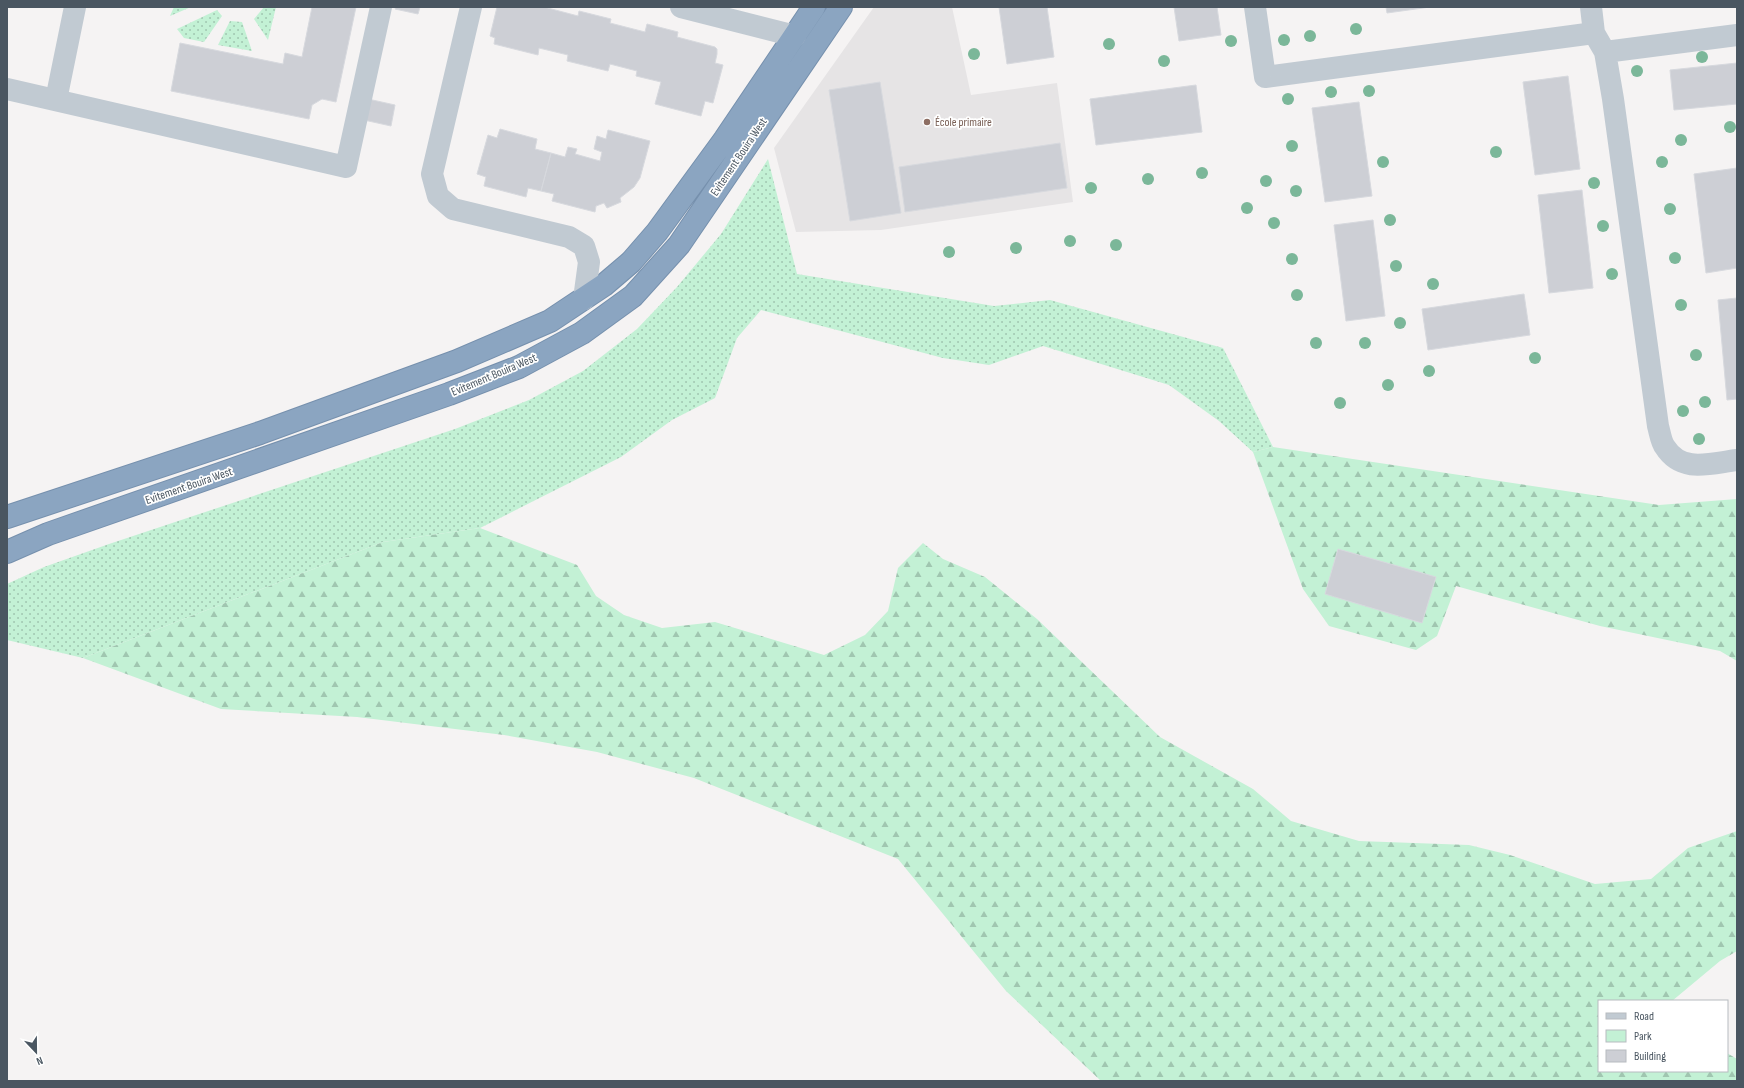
<svg xmlns="http://www.w3.org/2000/svg" width="1744" height="1088" viewBox="0 0 1744 1088" font-family="'Sofia Sans Condensed',sans-serif">
  <defs>
    <pattern id="green-dots" width="8" height="8" patternUnits="userSpaceOnUse"><rect width="8" height="8" fill="#c3f1d5"/><path d="M2 2h.1M6 6h.1" fill="none" stroke="#a0c6b0" stroke-width="1.8" stroke-linecap="round"/></pattern>
    <pattern id="forest-firs" width="22" height="20" patternUnits="userSpaceOnUse"><rect width="22" height="20" fill="#c3f1d5"/><path d="M5 1l3.5 6h-7zM16 11l3.5 6h-7z" fill="#a0c6b0"/></pattern>
  </defs>
  <rect width="100%" height="100%" fill="#f5f3f3"/>
  <path fill="#e6e4e5" d="M874,7H952L971,95L1057,83L1073,202L881,230L796,232L774,148Z"/>
  <path fill="url(#green-dots)" d="M174,7H191L170,16Z
    M264,7H276L268,40L254,19Z
    M217,10L222,16L204,42L184,38L177,29Z
    M230,21L242,22L252,51L218,45Z
    M768,159L797,274L994,306L1050,300L1223,348L1273,447L1253,452L1219,421L1169,385L1043,346L989,365L943,358L761,310L737,338L715,398L672,420L621,457L480,528L383,542L83,658L7,640V584L44,567L109,544L455,429L529,400L583,371L637,329L677,287L721,234Z"/>
  <path fill="url(#forest-firs)" d="M1273,447L1659,505L1737,499V661L1720,651L1600,626L1456,586L1437,636L1416,650L1329,626L1303,589L1253,452Z
    M480,528L577,565L596,596L624,615L662,628L715,622L824,655L865,635L888,611L898,568L923,543L943,559L985,577L1037,619L1160,737L1253,789L1291,821L1359,841L1469,845L1510,855L1595,884L1651,879L1688,848L1737,831V951L1720,961L1672,1001H1599V1071H1727V1053L1737,1059V1081H1101L1006,991L898,859L694,778L597,752L504,735L357,717L221,709L83,658L383,542Z"/>
  <path fill="#cdcfd5" stroke="#d7d9de" d="M312,7H356L336,102L322,99L312,105L309,119L171,91L180,43L283,64L285,53L302,57Z
    M396,7H420L418,14L395,9Z
    M497,7H544L578,16L579,11L611,19L610,23L645,32L647,24L678,32L677,37L715,47L717,49V54L715,63L723,65L713,103L705,101L701,116L655,104L661,82L636,76L637,71L610,64L608,71L567,61L568,55L539,48L538,55L494,44L495,38L490,36Z
    M999,7H1047L1054,57L1007,64Z
    M1174,7H1217L1221,35L1179,41Z
    M1386,7H1430L1387,13Z
    M1737,63V104L1674,110L1670,70Z
    M1568,76L1580,169L1535,175L1523,82Z
    M880,82L901,213L850,221L829,90Z
    M1196,85L1202,132L1096,145L1090,99Z
    M368,99L395,105L391,126L364,120Z
    M1359,102L1372,196L1325,202L1312,108Z
    M500,129L537,139L535,149L551,153L541,191L528,188L526,197L484,186L486,177L477,174L488,135L497,138Z
    M608,130L650,141L640,178L634,187L620,198L621,202L607,208L604,203L596,206L595,212L552,201L554,194L541,191L551,153L565,157L568,147L577,149L575,154L600,161L602,152L594,149L597,136L606,139Z
    M1060,143L1067,188L905,212L899,167Z
    M1737,168V268L1706,273L1694,174Z
    M1582,190L1593,288L1549,293L1538,195Z
    M1373,220L1385,316L1346,321L1334,225Z
    M1524,294L1530,335L1428,350L1422,309Z
    M1737,298V399L1727,400L1718,300Z
    M1338,549L1436,577L1422,623L1325,594Z"/>
  <g fill="none" stroke-linecap="round" stroke-linejoin="round">
    <g stroke="#7690ad" stroke-width="24">
      <path id="highway" d="M7,517L260,433L457,361L550,321L604,285L631,262L657,232L725,139L814,7
        M7,552L48,534L449,394L519,367L582,333L633,296L679,245L841,7"/>
    </g>
    <path stroke="#c1cad2" stroke-width="22" d="M471,7L432,174L438,196L453,209L569,237L584,246L589,262L584,299
      M681,7L795,36
      M1255,7L1265,77L1594,33
      M1591,7L1594,33L1605,52L1613,99L1658,426C1660,433 1661,442 1665,447C1682,474 1711,463 1737,460
      M1605,52L1737,35
      M7,89L346,167L381,7
      M56,100L75,7"/>
    <use href="#highway" stroke="#8ba5c1" stroke-width="22"/>
  </g>
  <g fill="#7bb799">
    <circle cx="1356" cy="29" r="6"/>
    <circle cx="1310" cy="36" r="6"/>
    <circle cx="1284" cy="40" r="6"/>
    <circle cx="1231" cy="41" r="6"/>
    <circle cx="1109" cy="44" r="6"/>
    <circle cx="974" cy="54" r="6"/>
    <circle cx="1702" cy="57" r="6"/>
    <circle cx="1164" cy="61" r="6"/>
    <circle cx="1637" cy="71" r="6"/>
    <circle cx="1369" cy="91" r="6"/>
    <circle cx="1331" cy="92" r="6"/>
    <circle cx="1288" cy="99" r="6"/>
    <circle cx="1730" cy="127" r="6"/>
    <circle cx="1681" cy="140" r="6"/>
    <circle cx="1292" cy="146" r="6"/>
    <circle cx="1496" cy="152" r="6"/>
    <circle cx="1383" cy="162" r="6"/>
    <circle cx="1662" cy="162" r="6"/>
    <circle cx="1202" cy="173" r="6"/>
    <circle cx="1148" cy="179" r="6"/>
    <circle cx="1266" cy="181" r="6"/>
    <circle cx="1594" cy="183" r="6"/>
    <circle cx="1091" cy="188" r="6"/>
    <circle cx="1296" cy="191" r="6"/>
    <circle cx="1247" cy="208" r="6"/>
    <circle cx="1670" cy="209" r="6"/>
    <circle cx="1390" cy="220" r="6"/>
    <circle cx="1274" cy="223" r="6"/>
    <circle cx="1603" cy="226" r="6"/>
    <circle cx="1070" cy="241" r="6"/>
    <circle cx="1116" cy="245" r="6"/>
    <circle cx="1016" cy="248" r="6"/>
    <circle cx="949" cy="252" r="6"/>
    <circle cx="1675" cy="258" r="6"/>
    <circle cx="1292" cy="259" r="6"/>
    <circle cx="1396" cy="266" r="6"/>
    <circle cx="1612" cy="274" r="6"/>
    <circle cx="1433" cy="284" r="6"/>
    <circle cx="1297" cy="295" r="6"/>
    <circle cx="1681" cy="305" r="6"/>
    <circle cx="1400" cy="323" r="6"/>
    <circle cx="1316" cy="343" r="6"/>
    <circle cx="1365" cy="343" r="6"/>
    <circle cx="1696" cy="355" r="6"/>
    <circle cx="1535" cy="358" r="6"/>
    <circle cx="1429" cy="371" r="6"/>
    <circle cx="1388" cy="385" r="6"/>
    <circle cx="1705" cy="402" r="6"/>
    <circle cx="1340" cy="403" r="6"/>
    <circle cx="1683" cy="411" r="6"/>
    <circle cx="1699" cy="439" r="6"/>
  </g>
  <circle fill="#8d6e63" stroke="#fff" stroke-width="1.5" cx="927" cy="122" r="4"/>
  <g text-anchor="middle" dominant-baseline="central" stroke-width="3.5" stroke-linejoin="round" paint-order="stroke">
    <g font-size="12" fill="#785e54" stroke="#fff" text-anchor="start">
      <text x="935" y="122">École primaire</text>
    </g>
    <g font-size="12" fill="#4a5661" stroke="#fff">
      <text transform="translate(739 157) rotate(-56)">Evitement Bouira West</text>
      <text transform="translate(494 375) rotate(-23)">Evitement Bouira West</text>
      <text transform="translate(189 486) rotate(-19)">Evitement Bouira West</text>
    </g>
  </g>
  <rect width="1744" height="1088" fill="none" stroke="#4a5661" stroke-width="16"/>
  <rect x="1598" y="1000" width="130" height="72" fill="#ffffff" stroke="#b7bbc0"/>
  <rect x="1606" y="1013" width="20" height="6" fill="#c1cad2" stroke="#b7bbc0"/>
  <text x="1634" y="1020" font-size="12" fill="#4a5661">Road</text>
  <rect x="1606" y="1030" width="20" height="12" fill="#c3f1d5" stroke="#b7bbc0"/>
  <text x="1634" y="1040" font-size="12" fill="#4a5661">Park</text>
  <rect x="1606" y="1050" width="20" height="12" fill="#cdcfd5" stroke="#b7bbc0"/>
  <text x="1634" y="1060" font-size="12" fill="#4a5661">Building</text>
  <g transform="translate(36 1052) rotate(158)" stroke="#ffffff" stroke-width="3" paint-order="stroke">
  <path d="M0-3L7 15L0 10L-7 15Z" fill="#4a5661"/>
  <text y="-6" font-size="11" font-weight="bold" text-anchor="middle" fill="#4a5661">N</text>
  </g>
</svg>
